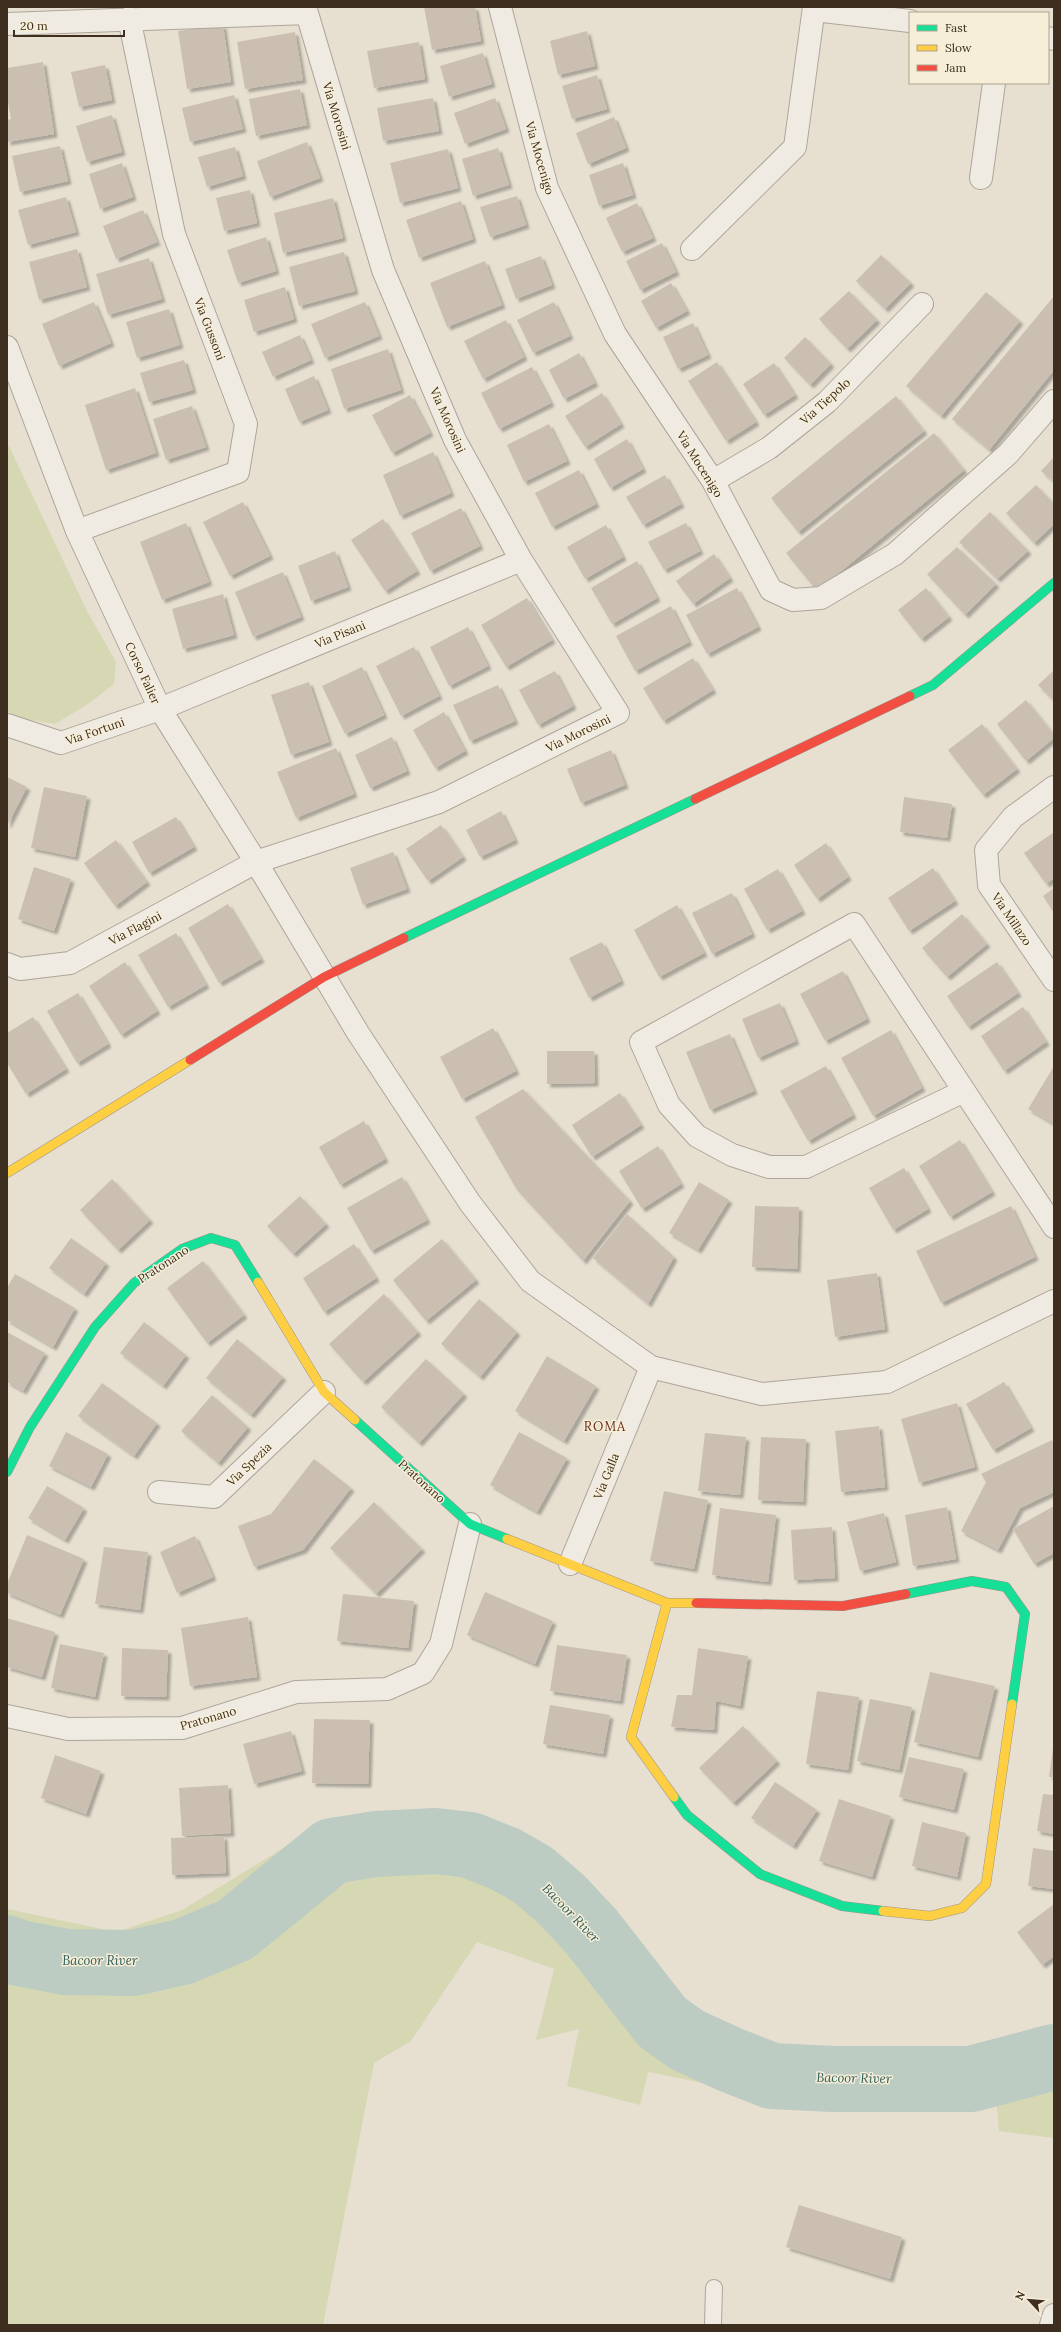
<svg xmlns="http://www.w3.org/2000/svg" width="1061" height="2332" viewBox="0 0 1061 2332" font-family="Lora,serif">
  <defs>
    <filter id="shadow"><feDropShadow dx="3.5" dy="3.5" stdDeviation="1" flood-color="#0004"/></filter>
  </defs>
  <rect width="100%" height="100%" fill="#e7e0d1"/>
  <path fill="#d6d7b3" d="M9,446L87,611L116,662L114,684L88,704L55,724L17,718L7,711V447Z
    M321,1825H466L514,1844L540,1857L565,1877L595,1908L687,2015L778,2060L843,2062L981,2055L1054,2035V2138L999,2131L995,2086C920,2094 842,2105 767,2095C727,2090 688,2079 648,2072L640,2105L567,2086L579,2029L536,2040L554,1969L477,1942L411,2041L374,2063L323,2325H7V1909L117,1932L182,1910Z"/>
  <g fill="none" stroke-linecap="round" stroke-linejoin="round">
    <path stroke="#bcccc2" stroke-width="66" d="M7,1948L19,1953L66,1962L133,1963L182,1952L235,1930L332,1851L376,1844L435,1841L470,1845L505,1859L533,1875L561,1899L591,1931L662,2022L687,2040L731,2060L772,2076L833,2079H971L1054,2057"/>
  </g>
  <path fill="#cbbfb2" filter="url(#shadow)" d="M424,7H475L481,41L432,50Z
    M223,25L231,82L187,89L178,31Z
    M587,31L595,66L558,75L550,41Z
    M295,32L303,80L245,89L237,42Z
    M419,42L425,79L374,88L367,51Z
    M483,53L492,84L449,97L440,66Z
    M43,62L54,134L7,142V120L11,119L7,97V68Z
    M105,65L112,100L79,107L71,72Z
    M597,75L607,109L572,119L562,86Z
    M300,89L307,125L256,136L249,99Z
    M234,95L243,129L190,142L182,108Z
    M433,98L439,131L383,141L377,108Z
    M495,98L506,129L465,144L454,113Z
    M112,115L122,152L87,162L76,126Z
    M614,117L626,148L588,164L576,133Z
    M307,142L320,178L270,197L257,161Z
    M60,146L68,181L20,192L12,156Z
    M235,147L243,176L207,187L198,157Z
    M498,148L509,185L473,196L462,159Z
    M448,149L458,188L400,203L390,163Z
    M122,163L133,197L100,209L89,174Z
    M623,163L633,195L599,206L589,175Z
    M250,190L257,223L224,231L216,198Z
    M517,196L526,225L490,237L480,207Z
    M66,197L76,232L28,245L18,210Z
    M333,198L343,238L283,253L274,213Z
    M461,201L473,239L419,258L406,220Z
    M637,203L653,238L622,252L606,218Z
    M143,210L157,242L116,259L103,226Z
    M266,237L276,271L238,283L227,250Z
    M662,243L676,272L640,290L626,261Z
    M77,249L87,287L39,300L29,262Z
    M344,252L355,291L299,306L289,267Z
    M881,255L911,283L885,309L856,281Z
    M541,256L552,285L516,299L505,269Z
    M149,258L162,299L108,315L96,274Z
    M485,261L502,305L447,327L430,283Z
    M671,283L687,311L656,328L641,301Z
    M285,287L294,319L254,332L244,300Z
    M849,291L877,320L847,349L819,319Z
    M986,292L1020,321L941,416L906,386Z
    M1054,296V370L989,450L952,419Z
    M94,302L111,343L59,366L42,324Z
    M365,302L379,336L325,358L311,324Z
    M554,302L570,336L533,353L517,320Z
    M169,309L180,345L137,358L126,322Z
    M506,320L524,357L483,379L464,341Z
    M693,323L708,355L678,369L663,337Z
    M300,335L311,360L273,377L262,352Z
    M805,337L831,364L810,385L784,358Z
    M388,349L401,390L344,409L331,369Z
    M579,353L595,383L564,399L549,370Z
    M184,360L193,390L149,402L140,373Z
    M717,362L756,422L726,441L688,381Z
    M774,363L795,395L764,415L743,384Z
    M532,367L551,403L499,429L481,393Z
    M314,376L328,410L299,422L285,389Z
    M135,388L156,453L106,470L85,405Z
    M602,393L621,424L585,447L565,416Z
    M410,395L430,433L392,453L372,415Z
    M896,396L924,431L798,532L771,498Z
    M192,406L206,447L166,460L153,419Z
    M549,424L567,461L524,482L507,445Z
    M934,433L964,470L817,591L786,553Z
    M627,439L643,469L610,488L594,459Z
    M433,452L451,493L400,516L383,475Z
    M1054,457V482L1041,471Z
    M579,470L596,504L552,527L535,493Z
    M665,475L681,504L643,525L626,497Z
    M1036,485L1054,504V524L1034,543L1006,513Z
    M243,502L270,556L230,576L203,522Z
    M461,508L480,546L430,571L411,533Z
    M990,512L1028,551L997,579L959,542Z
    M383,519L417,571L385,591L351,540Z
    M186,523L209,582L162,600L140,542Z
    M686,523L700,551L664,570L648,542Z
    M606,525L623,557L585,579L567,547Z
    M957,547L996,584L965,615L927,574Z
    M335,551L348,587L311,601L298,566Z
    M714,554L730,578L693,604L676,581Z
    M637,561L657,598L612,624L591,588Z
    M283,572L301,617L253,637L235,592Z
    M737,588L758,627L707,654L686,615Z
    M926,588L949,617L921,639L898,610Z
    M223,594L234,635L183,649L172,609Z
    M527,598L552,640L506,667L481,625Z
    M671,606L689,642L635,671L616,636Z
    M468,627L488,666L449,686L430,647Z
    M414,647L439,696L401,716L376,666Z
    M693,658L713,690L663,721L643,688Z
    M362,667L384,715L345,734L322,686Z
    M1054,670V701L1038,685Z
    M555,671L573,706L538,725L519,690Z
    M309,682L329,742L291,755L271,695Z
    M498,685L515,721L470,741L453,705Z
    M1026,700L1054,735V738L1026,761L997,724Z
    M444,712L465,751L435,768L413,730Z
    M982,724L1017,769L983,795L948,750Z
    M392,737L407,771L370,788L355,755Z
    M336,748L354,794L296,818L277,772Z
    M611,750L625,785L581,803L567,769Z
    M7,777L27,787L7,826Z
    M44,787L87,796L75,857L31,848Z
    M904,797L952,804L947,838L900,832Z
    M501,811L515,840L480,857L466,830Z
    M176,817L194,847L149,873L132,842Z
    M441,825L463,857L428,881L406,849Z
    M1054,832V878L1046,884L1024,853Z
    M116,840L147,882L115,906L84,863Z
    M826,843L848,877L817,899L794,865Z
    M393,852L407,889L363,905L350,868Z
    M34,867L71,879L54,931L18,919Z
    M933,868L955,901L909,931L888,898Z
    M778,869L802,911L767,930L744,889Z
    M1054,888V913L1043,896Z
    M732,893L752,934L712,954L692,913Z
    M228,904L261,959L219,983L188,928Z
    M677,905L704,953L659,977L634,930Z
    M962,914L987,944L947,977L922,948Z
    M176,933L206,985L168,1007L138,955Z
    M602,942L621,981L589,998L569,958Z
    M125,962L157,1011L121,1035L89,986Z
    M997,962L1018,993L968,1027L947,996Z
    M843,971L867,1019L825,1041L800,994Z
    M78,993L108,1044L77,1063L47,1011Z
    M780,1003L796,1041L758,1058L742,1019Z
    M1023,1007L1046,1042L1004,1071L981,1036Z
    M33,1017L66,1069L26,1094L7,1063V1033Z
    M493,1028L516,1071L462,1099L440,1057Z
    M891,1030L922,1088L873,1116L841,1058Z
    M730,1034L754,1091L710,1110L686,1052Z
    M547,1051H594L595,1083L547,1084Z
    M826,1066L853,1115L808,1141L780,1091Z
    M1054,1066V1124L1028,1109Z
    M523,1089L630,1201L583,1261L517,1190L475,1117Z
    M620,1093L641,1125L592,1157L572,1125Z
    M364,1121L385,1159L340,1185L319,1147Z
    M960,1140L992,1192L950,1217L919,1166Z
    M658,1146L681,1184L642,1209L619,1171Z
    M904,1168L928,1209L893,1230L869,1188Z
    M402,1177L427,1220L371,1251L347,1208Z
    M112,1179L150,1220L118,1250L80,1210Z
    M699,1182L729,1200L698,1250L669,1233Z
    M300,1196L326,1224L293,1254L267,1226Z
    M755,1206L799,1207L797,1269L752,1267Z
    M1011,1206L1035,1257L941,1303L916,1251Z
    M627,1214L674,1257L648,1304L593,1258Z
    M71,1238L106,1263L84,1294L49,1268Z
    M442,1239L476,1280L426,1321L393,1280Z
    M354,1244L376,1278L324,1312L303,1278Z
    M203,1261L244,1315L207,1343L167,1288Z
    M877,1273L885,1329L835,1337L827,1280Z
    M15,1274L75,1308L53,1347L7,1320V1288Z
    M384,1294L418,1332L363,1382L329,1344Z
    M479,1299L517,1332L480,1377L441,1344Z
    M144,1322L186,1355L163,1386L120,1353Z
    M7,1332L45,1353L23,1391L7,1382Z
    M237,1339L283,1377L251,1415L206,1378Z
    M547,1356L596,1386L564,1441L515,1411Z
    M426,1359L464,1394L419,1443L381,1407Z
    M1004,1382L1031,1428L993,1450L966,1404Z
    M102,1383L157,1423L134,1456L78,1416Z
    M212,1395L248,1427L218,1463L181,1431Z
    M957,1403L975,1467L919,1483L901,1419Z
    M879,1426L885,1487L841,1492L835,1431Z
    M66,1432L108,1454L91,1487L49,1466Z
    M519,1432L567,1458L537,1512L490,1485Z
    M705,1433L746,1437L740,1495L698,1491Z
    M761,1437L806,1439L803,1502L758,1500Z
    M1052,1440L1054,1444V1492L1020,1508L998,1550L961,1531L986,1482L981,1474Z
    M314,1459L351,1488L303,1550L254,1567L238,1526L271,1514Z
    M47,1486L84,1508L65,1540L28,1518Z
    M664,1491L708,1500L694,1569L650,1561Z
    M374,1502L422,1549L376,1594L330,1548Z
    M1054,1506V1553L1034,1564L1013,1529Z
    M947,1507L956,1559L913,1566L905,1515Z
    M720,1508L776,1515L768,1582L712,1575Z
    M884,1513L896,1562L860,1571L847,1522Z
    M832,1527L835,1578L794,1580L791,1530Z
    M27,1535L84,1559L60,1615L7,1593V1584Z
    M195,1536L213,1577L177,1593L160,1552Z
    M104,1547L148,1552L140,1610L95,1604Z
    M485,1592L553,1621L535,1664L467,1635Z
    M343,1594L414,1601L408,1648L337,1641Z
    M248,1617L257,1677L190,1686L181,1628Z
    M7,1618L55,1632L42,1677L7,1667Z
    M60,1644L104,1653L95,1697L51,1688Z
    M557,1645L627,1655L620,1701L550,1691Z
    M122,1648L168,1650L166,1697L121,1696Z
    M698,1648L748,1656L740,1706L716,1701L714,1730L671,1727L677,1695H692Z
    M930,1672L995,1686L978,1757L914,1742Z
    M817,1691L859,1697L848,1770L806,1764Z
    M870,1699L912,1707L899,1770L857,1761Z
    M550,1705L610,1715L603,1754L543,1744Z
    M314,1719L370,1720L368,1784L312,1783Z
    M743,1726L777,1761L733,1803L699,1768Z
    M291,1731L302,1771L254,1784L243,1744Z
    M1053,1747H1054V1777H1049Z
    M55,1755L101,1771L86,1814L41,1798Z
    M909,1757L964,1769L954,1810L899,1797Z
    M775,1782L817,1810L793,1846L751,1818Z
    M228,1785L231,1833L182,1836L179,1788Z
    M1043,1794L1054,1795V1834L1037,1831Z
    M839,1799L891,1816L872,1877L819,1861Z
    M922,1822L966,1833L957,1877L912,1866Z
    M224,1836L226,1873L172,1875L171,1838Z
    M1033,1848L1054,1851V1889L1028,1886Z
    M1054,1904V1956L1042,1965L1017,1932Z
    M799,2205L902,2237L890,2279L786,2247Z"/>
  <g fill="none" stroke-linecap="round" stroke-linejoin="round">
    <g stroke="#ada599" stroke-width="18">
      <path id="lane" d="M713,2325L714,2288"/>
    </g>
    <g stroke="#ada599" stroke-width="24">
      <path id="street" d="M500,7L547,188L615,334L713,481L771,590L793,600L821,598L895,554L1008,454L1054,401
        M814,10L910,21
        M7,24L307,13L383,270L455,440L521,560L618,713L439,802L256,862L70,963L20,969L7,964
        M1048,38L1054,39
        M981,178L994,83
        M692,249L795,147L814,7
        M7,347L77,531L160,709L256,862L358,1033L470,1203L530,1281L651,1367L762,1394L887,1382L1054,1301
        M713,481L769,448L827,402L922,304
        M77,531L238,472L246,424L174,234L129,18
        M7,725L61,743L160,709L521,560
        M1054,787L1013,817L986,850L989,885L1054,980
        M964,1091L806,1167H769L732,1155L697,1136L669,1105L641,1042L854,924L1054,1227
        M159,1492L214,1497L324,1392
        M570,1564L651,1367
        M7,1716L68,1729L182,1728L296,1692L387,1689L423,1673L441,1644L470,1524
        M1051,2325L1054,2315"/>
    </g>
    <g stroke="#9c958a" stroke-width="10">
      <path id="fast" d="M910,696L933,685L1054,583
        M404,938L695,799
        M355,1420L470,1524L507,1539
        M7,1472L30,1427L95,1327L134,1283L182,1249L211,1238L235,1245L258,1282
        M906,1594L972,1581L1006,1587L1025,1614L1012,1704
        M674,1797L687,1815L760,1874L842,1906L883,1911"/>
    </g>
    <g stroke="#9c958a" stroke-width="10">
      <path id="slow" d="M7,1173L190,1060
        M258,1282L324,1392L355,1420
        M507,1539L667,1603H696
        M667,1603L631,1737L674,1797
        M883,1911L930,1916L962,1908L986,1884L1012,1704"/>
    </g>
    <g stroke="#9c958a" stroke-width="10">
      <path id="jam" d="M695,799L910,696
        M190,1060L324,977L404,938
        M696,1603L843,1606L906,1594"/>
    </g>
    <use href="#lane" stroke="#efebe3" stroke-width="16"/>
    <use href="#street" stroke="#efebe3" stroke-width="22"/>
    <use href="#fast" stroke="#16e098" stroke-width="9"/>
    <use href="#slow" stroke="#ffcf43" stroke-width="9"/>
    <use href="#jam" stroke="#f24e42" stroke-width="9"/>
  </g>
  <g text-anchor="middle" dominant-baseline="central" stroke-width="3" stroke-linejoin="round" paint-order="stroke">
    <g font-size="12" fill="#3d2e20" stroke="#f7eed8">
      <text transform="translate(337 116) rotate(73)">Via Morosini</text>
      <text transform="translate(540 158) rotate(74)">Via Mocenigo</text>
      <text transform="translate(210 329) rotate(69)">Via Gussoni</text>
      <text transform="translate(825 401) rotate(-42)">Via Tiepolo</text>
      <text transform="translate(448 420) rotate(66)">Via Morosini</text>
      <text transform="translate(700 464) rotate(58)">Via Mocenigo</text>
      <text transform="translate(340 634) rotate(-22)">Via Pisani</text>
      <text transform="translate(143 673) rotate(65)">Corso Falier</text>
      <text transform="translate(95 731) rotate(-19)">Via Fortuni</text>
      <text transform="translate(578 733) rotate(-26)">Via Morosini</text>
      <text transform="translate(1012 919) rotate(56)">Via Millazo</text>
      <text transform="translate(135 928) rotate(-28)">Via Flagini</text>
      <text transform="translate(163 1264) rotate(-33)">Pratonano</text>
      <text transform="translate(249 1464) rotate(-44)">Via Spezia</text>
      <text transform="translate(606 1476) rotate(-68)">Via Galla</text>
      <text transform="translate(422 1481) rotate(42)">Pratonano</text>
      <text transform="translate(208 1718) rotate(-16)">Pratonano</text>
    </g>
    <g font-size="13" letter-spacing="1" fill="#6b2e1e" stroke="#f7eed8">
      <text x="605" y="1426">ROMA</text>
    </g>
    <g font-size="13" font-style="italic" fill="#2f5d5a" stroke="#f7eed8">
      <text transform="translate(571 1913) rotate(46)">Bacoor River</text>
      <text x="100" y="1960">Bacoor River</text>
      <text transform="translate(854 2078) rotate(1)">Bacoor River</text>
    </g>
  </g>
  <rect width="1061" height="2332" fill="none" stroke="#3d2e20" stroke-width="16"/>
  <rect x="909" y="12" width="140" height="72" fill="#f7eed8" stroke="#ada18e"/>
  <rect x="917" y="25" width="20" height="6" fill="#16e098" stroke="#ada18e"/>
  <text x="945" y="32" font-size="12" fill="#3d2e20">Fast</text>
  <rect x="917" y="45" width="20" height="6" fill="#ffcf43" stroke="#ada18e"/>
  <text x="945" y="52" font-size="12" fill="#3d2e20">Slow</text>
  <rect x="917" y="65" width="20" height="6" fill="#f24e42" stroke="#ada18e"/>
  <text x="945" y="72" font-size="12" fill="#3d2e20">Jam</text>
  <g transform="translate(1029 2300) rotate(296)" stroke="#f7eed8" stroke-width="3" paint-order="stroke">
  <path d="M0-3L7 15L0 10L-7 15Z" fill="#3d2e20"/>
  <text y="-6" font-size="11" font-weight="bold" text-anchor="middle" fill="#3d2e20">N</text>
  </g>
  <path d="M14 30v6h110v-6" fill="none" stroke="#3d2e20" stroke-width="2"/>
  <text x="20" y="30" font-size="12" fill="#3d2e20" stroke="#f7eed8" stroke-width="3" paint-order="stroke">20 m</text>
</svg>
